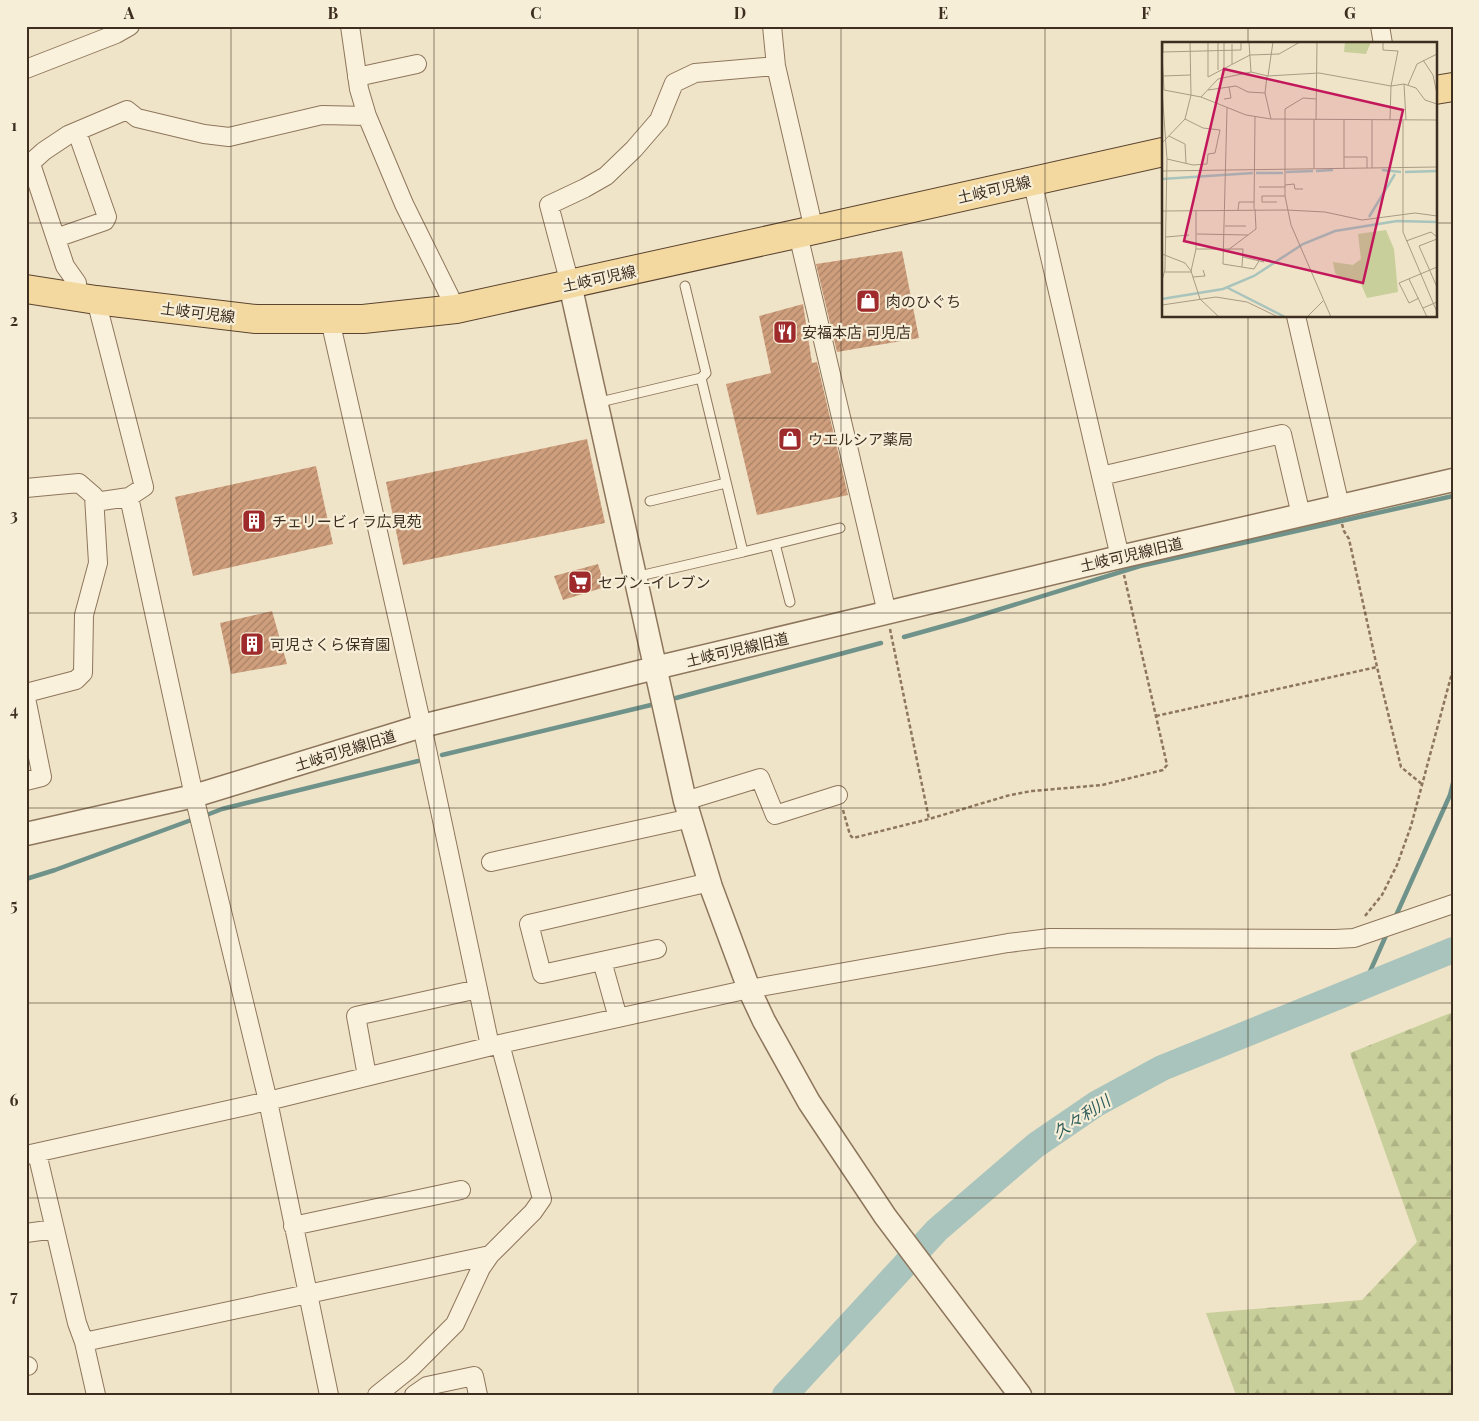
<svg xmlns="http://www.w3.org/2000/svg" width="1479" height="1421" viewBox="0 0 1479 1421" font-family="'Playfair Display','Noto Sans JP',serif">
  <defs>
    <pattern id="forest-firs" width="22" height="20" patternUnits="userSpaceOnUse" patternTransform="scale(1.25)"><rect width="22" height="20" fill="#c9cf9b"/><path d="M5 1l3.5 6h-7zM16 11l3.5 6h-7z" fill="#aeb285"/></pattern>
    <pattern id="building-hatch" width="6" height="6" patternUnits="userSpaceOnUse" patternTransform="scale(1.25)"><rect width="6" height="6" fill="#cf9f7d"/><path d="M-1 1l2-2M0 6l6-6M5 7l2-2" fill="none" stroke="#a98266"/></pattern>
  </defs>
  <rect width="100%" height="100%" fill="#f0e4c8"/>
  <path fill="url(#forest-firs)" d="M1453,1012V1395H1236L1206,1313L1362,1300L1417,1242L1350,1053Z"/>
  <g fill="none" stroke-linecap="round" stroke-linejoin="round">
    <path stroke="#6f938a" stroke-width="4.5" d="M904,637L965,620L1140,566L1453,496
      M676,698L881,643
      M442,755L651,705
      M204,816L222,809L418,761
      M26,879L55,870L194,819
      M1394,920L1450,795L1453,783
      M1364,985L1388,931"/>
    <path stroke="#a9c4bc" stroke-width="26" d="M785,1395L937,1230L1036,1145L1096,1104L1162,1068L1453,950"/>
  </g>
  <path fill="url(#building-hatch)" d="M902,251L919,338L837,352L816,264Z
    M803,304L812,363L817,362L848,495L757,515L726,384L771,373L759,316Z
    M587,439L605,523L403,565L386,482Z
    M316,466L333,544L193,576L175,497Z
    M598,564L605,587L563,600L554,576Z
    M272,611L287,664L231,674L220,623Z"/>
  <g fill="none" stroke-linecap="round" stroke-linejoin="round">
    <g stroke="#8d765c" stroke-width="11">
      <path id="service" d="M596,403L701,378L706,373L685,286
        M650,501L726,483
        M775,544L790,602
        M743,552L840,528
        M635,577L743,552L701,378"/>
    </g>
    <g stroke="#8d765c" stroke-width="20">
      <path id="minor" d="M350,26L359,89L367,116L404,204L456,309
        M772,26L776,66L814,230
        M1380,26L1383,44
        M26,69L116,34L130,26
        M357,77L417,64
        M31,164L65,266L77,283L76,297
        M26,167L44,151L68,135L127,110L137,118L204,134L229,137L322,115L367,116
        M1032,180L1120,557
        M798,234L887,613
        M56,238L105,221L107,217L77,132
        M570,284L549,205L585,188L606,176L634,149L659,120L674,83L695,73L776,66
        M96,300L144,487L129,497L194,796L268,1101L329,1395
        M1296,316L1340,506
        M330,320L422,726L490,1046
        M1101,476L1282,434L1301,515
        M26,488L79,483L94,496L98,563L84,615L83,673L76,680L26,693
        M95,502L129,497
        M26,698L42,777L26,781
        M685,801L760,778L775,815L838,795
        M491,862L691,818
        M657,949L542,974L529,924L710,882
        M602,961L618,1018
        M367,1076L356,1016L478,989
        M37,1153L77,1323L84,1342L96,1395
        M26,1155L268,1101L500,1044L749,989L1008,943L1050,938L1335,939L1354,938L1453,904
        M293,1226L461,1190
        M26,1233L55,1229
        M84,1342L490,1255
        M26,1366H28
        M377,1395L412,1367L455,1324L481,1268L490,1255L533,1212L542,1199L500,1044
        M414,1395L427,1386L474,1376L478,1395"/>
    </g>
    <g stroke="#8d765c" stroke-width="25">
      <path id="tertiary" d="M570,284L685,801L711,887L749,989L764,1021L809,1102L885,1216L1020,1395
        M26,834L194,796L422,726L655,668L1120,557L1453,480"/>
    </g>
    <g stroke="#5b4430" stroke-width="30">
      <path id="primary" d="M1435,90L1453,87
        M26,289L96,300L256,319H363L456,309L814,230L1163,152"/>
    </g>
    <path stroke="#8d765c" stroke-width="2.5" stroke-dasharray="4 2.5" stroke-linecap="butt" d="M1342,524L1344,531L1349,539L1377,667L1401,767L1423,785
      M890,629L929,819
      M1156,716L1377,667
      M843,810L850,835L853,838L929,819L1010,795L1032,791L1102,785L1163,770L1167,765L1124,575
      M1365,916L1382,895L1397,865L1411,826L1453,669"/>
    <use href="#service" stroke="#faf1dc" stroke-width="9"/>
    <use href="#minor" stroke="#faf1dc" stroke-width="18"/>
    <use href="#tertiary" stroke="#faf1dc" stroke-width="22"/>
    <use href="#primary" stroke="#f3d9a0" stroke-width="28"/>
  </g>
  <path fill="none" stroke="#3d2e20" stroke-width="1" stroke-opacity="0.55" d="M231,26V1395M434,26V1395M638,26V1395M841,26V1395M1045,26V1395M1248,26V44M26,223H1163M1435,223H1453M1248,316V1395M26,418H1453M26,613H1453M26,808H1453M26,1003H1453M26,1198H1453"/>
  <defs>
    <g id="shop-square" transform="scale(1.25)"><rect x="-9" y="-9" width="18" height="18" rx="4" fill="#9e2a2b" stroke="#f7eed8"/><path d="M-5-2.5h2.3a2.7 3.5 0 0 1 5.4 0H5L5.5 6h-11ZM-1.5-2.5h3a1.5 2.3 0 0 0-3 0Z" fill="#fff"/></g>
    <g id="restaurant-square" transform="scale(1.25)"><rect x="-9" y="-9" width="18" height="18" rx="4" fill="#9e2a2b" stroke="#f7eed8"/><path d="M-5-6h1v4h1v-4h1v4h1v-4h1v5L-1.5 .5V6h-2V.5L-5-1ZM5-6V6H3V1.5H1.5Q1.5-4 5-6Z" fill="#fff"/></g>
    <g id="building-square" transform="scale(1.25)"><rect x="-9" y="-9" width="18" height="18" rx="4" fill="#9e2a2b" stroke="#f7eed8"/><path d="M-4-6H4V6H1V3H-1V6H-4ZM-2.5-4.3h1.7v1.8h-1.7ZM.8-4.3h1.7v1.8H.8ZM-2.5-1h1.7V.8h-1.7ZM.8-1h1.7V.8H.8Z" fill="#fff"/></g>
    <g id="supermarket-square" transform="scale(1.25)"><rect x="-9" y="-9" width="18" height="18" rx="4" fill="#9e2a2b" stroke="#f7eed8"/><path d="M-6-5.5h2.5l.6 2H6L4.5 2H-2.5L-4.4-4H-6ZM-1.5 3.2a1.3 1.3 0 1 0 .1 0ZM3 3.2a1.3 1.3 0 1 0 .1 0Z" fill="#fff"/></g>
  </defs>
  <g fill-rule="evenodd">
    <use href="#shop-square" x="868" y="301"/>
    <use href="#restaurant-square" x="785" y="332"/>
    <use href="#shop-square" x="790" y="439"/>
    <use href="#building-square" x="254" y="521"/>
    <use href="#supermarket-square" x="580" y="582"/>
    <use href="#building-square" x="252" y="644"/>
  </g>
  <g text-anchor="middle" dominant-baseline="central" stroke-width="4.5" stroke-linejoin="round" paint-order="stroke">
    <g font-size="15" fill="#3d2e20" stroke="#f7eed8">
      <text transform="translate(994 189) rotate(-13)">土岐可児線</text>
      <text transform="translate(599 278) rotate(-12)">土岐可児線</text>
      <text transform="translate(198 312) rotate(7)">土岐可児線</text>
      <text transform="translate(1131 554) rotate(-13)">土岐可児線旧道</text>
      <text transform="translate(737 649) rotate(-13)">土岐可児線旧道</text>
      <text transform="translate(345 750) rotate(-17)">土岐可児線旧道</text>
    </g>
    <g font-size="15" fill="#3d2e20" stroke="#f7eed8" text-anchor="start">
      <text x="886" y="301">肉のひぐち</text>
      <text x="802" y="332">安福本店 可児店</text>
      <text x="808" y="439">ウエルシア薬局</text>
      <text x="272" y="521">チェリービィラ広見苑</text>
      <text x="598" y="582">セブン-イレブン</text>
      <text x="270" y="644">可児さくら保育園</text>
    </g>
    <g font-size="16" font-style="italic" fill="#2f5d5a" stroke="#f7eed8">
      <text transform="translate(1081 1116) rotate(-33)">久々利川</text>
    </g>
  </g>
  <g transform="translate(1162 42)">
    <rect width="275" height="275" fill="#f0e4c8"/>
    <path d="M183,0H209L204,12L182,10Z" fill="#c9cf9b"/>
    <path d="M224,188L232,207L236,250L205,256L199,242L181,238L173,231L171,220L191,223L199,217L196,192Z" fill="#c9cf9b"/>
    <path fill="none" stroke="#a9c4bc" stroke-width="2.5" d="M220,128L239,130M154,129L171,128M124,130L151,129M243,130L275,129M94,131H121M0,137L91,131M207,175L233,132M64,245L123,275M0,257L61,247L92,234L141,202L173,189L235,179L275,180"/>
    <path fill="none" stroke="#a89b85" stroke-width="1" d="M1,0V10L79,8V0M28,0L29,53M46,0V35L88,13L117,12L138,0M87,0L89,30M221,0V8L236,9L229,44L228,78M0,10L2,48L39,55L84,73L109,77L275,78M261,18L271,33L275,52M70,22V2M62,26V0M56,28V0M1,34L28,33M105,34L103,51L109,77M106,34L111,0M242,42L244,78M246,43L255,22L275,12M0,48L5,117L3,228L0,238M46,48L74,44L86,50L103,51M39,55L56,37L89,30L106,34L157,31L229,44L242,42L254,46L263,58L275,62M62,57L69,56L67,45M154,57L141,56L123,67V154L129,183L169,275M65,66L61,222L92,227L97,219M152,78V126M154,78L155,0M182,78V126M241,78V190L275,270M275,78V60M7,94L23,102L24,121M0,101L23,77L29,53M182,115H205V126M5,117L31,123L45,122L46,112L53,111L58,88L41,86L23,77M210,126V78M0,129L275,125M123,143L132,142L133,147H141M97,145H123M115,160H100V154H123M92,167L93,75M76,168L77,160H92M0,169L125,168L163,170L200,178L253,171L275,174M63,184H84M35,192L86,193M4,195L27,193M275,197L257,204L275,245M244,199L269,190L275,195M34,207H81L80,225M66,208L94,187L93,167M0,212L23,221L29,229L38,257L57,275M81,215L102,220M29,229L34,207V168M3,230H30M31,235L43,234L41,228M247,237L265,275M257,256L247,261L237,241L275,225M0,263L54,255L85,260L116,275M261,266L275,260M145,275L161,259"/>
    <path fill="#c2185b" fill-opacity="0.15" stroke="#c2185b" stroke-width="2.5" d="M62,27L241,68L201,241L22,199Z"/>
    <rect width="275" height="275" fill="none" stroke="#3d2e20" stroke-width="2.5"/>
  </g>
  <rect width="1479" height="1421" fill="none" stroke="#f7eed8" stroke-width="55"/>
  <rect x="28" y="28" width="1424" height="1366" fill="none" stroke="#3d2e20" stroke-width="2"/>
  <g font-size="16" text-anchor="middle" font-weight="bold" fill="#3d2e20">
    <text x="129" y="19">A</text>
    <text x="333" y="19">B</text>
    <text x="536" y="19">C</text>
    <text x="740" y="19">D</text>
    <text x="943" y="19">E</text>
    <text x="1146" y="19">F</text>
    <text x="1350" y="19">G</text>
    <text x="14" y="131">1</text>
    <text x="14" y="326">2</text>
    <text x="14" y="521">3</text>
    <text x="14" y="716">4</text>
    <text x="14" y="911">5</text>
    <text x="14" y="1106">6</text>
    <text x="14" y="1302">7</text>
  </g>
</svg>
